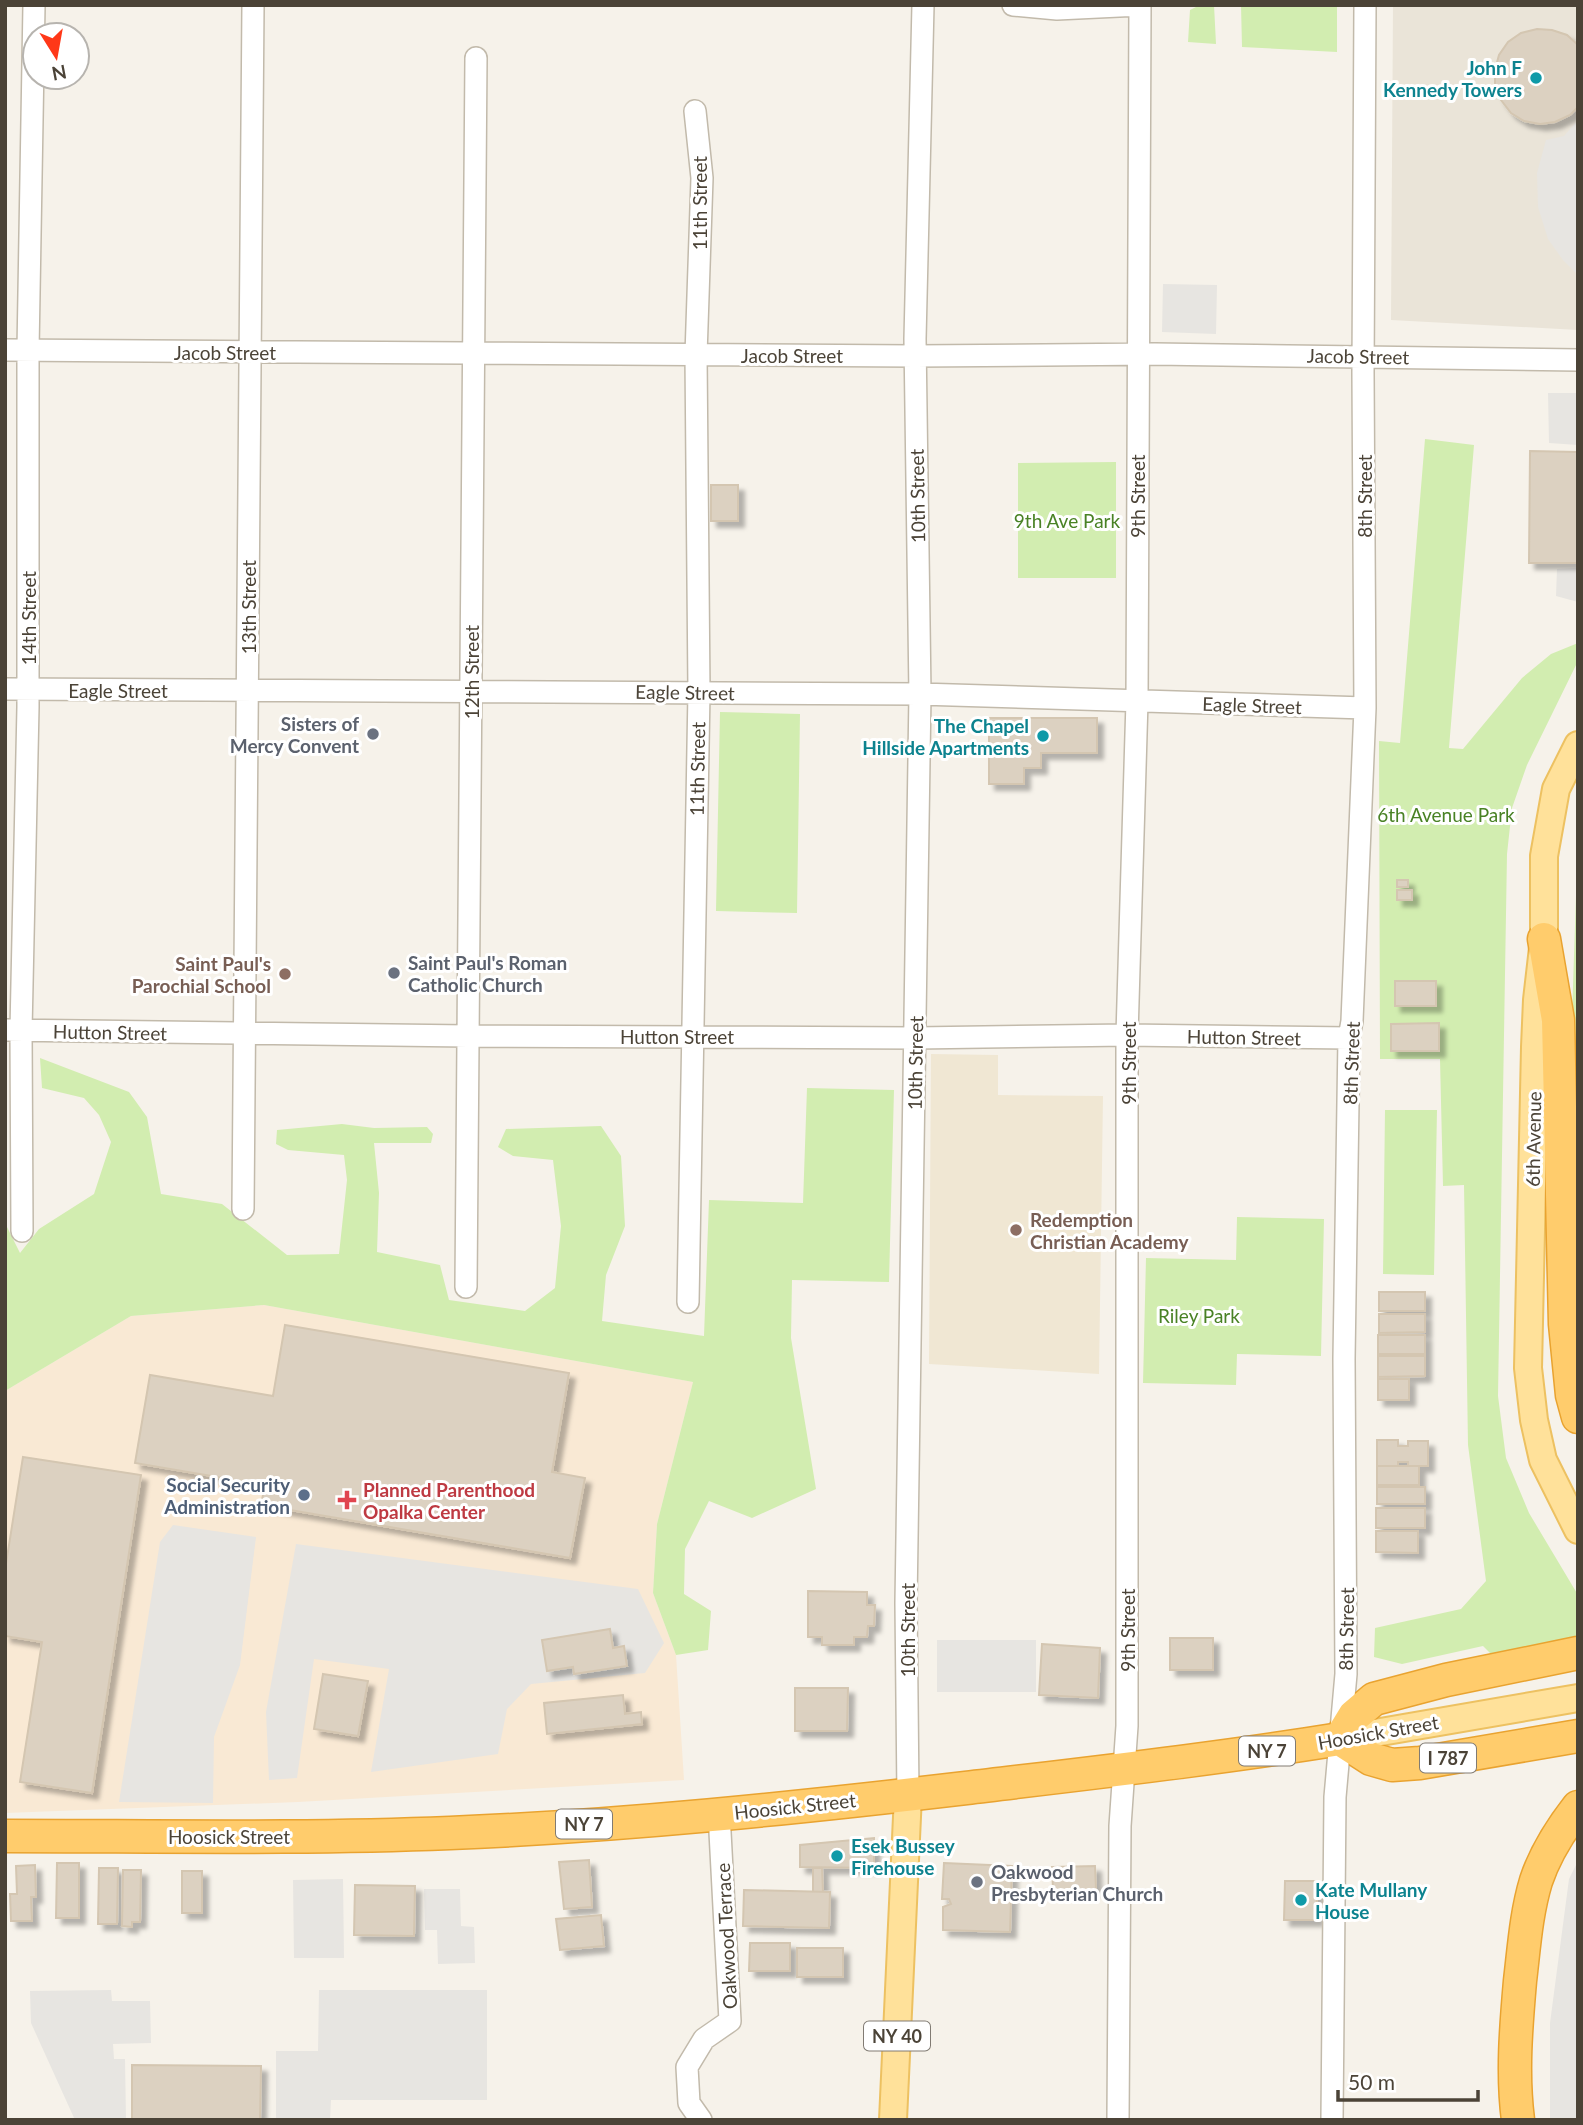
<svg xmlns="http://www.w3.org/2000/svg" width="1583" height="2125" viewBox="0 0 1583 2125" font-family="Lato,sans-serif">
  <defs>
    <filter id="shadow"><feDropShadow dx="6" dy="6" stdDeviation="2" flood-color="#0004"/></filter>
  </defs>
  <rect width="100%" height="100%" fill="#f6f2ea"/>
  <path fill="#eae4d8" d="M1393,5H1578V330L1391,320Z"/>
  <path fill="#f9e9d4" d="M264,1305L693,1382L657,1524L653,1593L676,1655L684,1780L298,1802L5,1813V1391L131,1316Z"/>
  <path fill="#f0e7d3" d="M931,1054L998,1055V1095L1103,1096L1099,1374L929,1364Z"/>
  <path fill="#d2edb0" d="M1200,5H1214L1216,44L1188,42L1190,10Z
    M1241,5H1337V52L1242,47Z
    M1425,439L1474,445L1449,748L1463,749L1522,678L1551,654L1578,643V661L1527,765L1512,808L1507,854L1498,1396L1506,1458L1529,1513L1578,1595V1661L1512,1675L1483,1646L1402,1664L1374,1657L1375,1628L1461,1609L1486,1581L1468,1445L1464,1185L1443,1186L1440,1059H1380L1379,741L1400,743Z
    M1116,462V578H1018V463Z
    M720,712L800,714L797,913L716,911Z
    M1578,836V1078L1575,1080L1570,1075Z
    M40,1058L129,1092L147,1117L161,1194L222,1204L287,1255L339,1254L347,1180L344,1155L288,1150L276,1144L277,1130L342,1124L374,1128L427,1127L433,1134L431,1143H374L379,1193L377,1252L440,1265L449,1300L525,1311L555,1288L561,1226L553,1160L513,1156L498,1147L506,1129L601,1126L621,1156L625,1226L606,1275L602,1321L704,1336L709,1200L803,1203L807,1088L894,1090L889,1282L792,1280L791,1338L816,1489L752,1518L709,1501L685,1549L684,1594L711,1611L708,1650L676,1655L653,1593L657,1524L693,1382L264,1305L131,1316L5,1391V1223L20,1253L39,1229L94,1194L111,1142L99,1115L84,1098L42,1088Z
    M1385,1110H1437L1434,1275L1383,1274Z
    M1237,1217L1324,1219L1321,1356L1237,1354L1236,1385L1143,1383L1146,1258L1236,1260Z"/>
  <path fill="#e7e5e1" d="M1578,120V275L1563,260L1548,239L1538,207L1537,173L1546,140L1564,136Z
    M1163,284L1217,285L1216,334L1162,332Z
    M1548,393H1578V445L1549,443Z
    M1578,568V602L1556,596L1557,569Z
    M173,1525L256,1537L240,1665L214,1737L213,1803L119,1802L160,1542Z
    M296,1544L638,1589L664,1643L645,1673L531,1684L507,1709L498,1754L371,1772L389,1669L314,1659L297,1778L269,1780L266,1712Z
    M937,1640H1036V1692H937Z
    M1578,1861V2120H1550V2023L1569,1879Z
    M343,1879L344,1958H294L293,1880Z
    M424,1889H460L461,1926L474,1927L475,1963L438,1964L437,1930H425Z
    M111,1990L112,2001H150L151,2043L113,2044L114,2059H125L126,2120H75L31,2023L30,1991Z
    M319,1990H487V2100H331L330,2120H276V2051H318Z"/>
  <path fill="#dcd1c1" stroke="#d4c6b1" stroke-width="2" filter="url(#shadow)" d="M1537,29L1552,30L1567,35L1578,45V107L1570,115L1555,122L1540,124L1524,121L1511,113L1501,100L1495,86V70L1499,55L1508,42L1521,33Z
    M1530,451L1578,452V563H1529Z
    M711,485H738V521H711Z
    M989,718H1097V753H1041V768H1024V784H989Z
    M1397,880H1408V887H1397Z
    M1397,890H1412V900H1397Z
    M1395,981H1436V1006H1395Z
    M1439,1023V1051H1391V1024Z
    M1379,1292H1425V1311H1379Z
    M1379,1314H1425V1332L1379,1333Z
    M285,1325L569,1373L552,1472L585,1478L570,1558L261,1505L265,1485L135,1463L150,1375L273,1396Z
    M1378,1335H1425V1354H1378Z
    M1378,1356H1425V1376L1378,1377Z
    M1378,1379H1409V1400H1378Z
    M1377,1440H1398V1446H1408V1441H1428V1466H1408V1462H1398V1466H1377Z
    M23,1457L141,1475L92,1793L20,1782L42,1642L5,1636V1570Z
    M1377,1466H1419V1485H1377Z
    M1377,1487H1425V1504H1377Z
    M1376,1508H1425V1528H1376Z
    M1376,1531H1418V1553L1376,1552Z
    M808,1591L867,1592V1605H875L874,1626H868L867,1637H854V1645H822V1637H808Z
    M610,1629L613,1648L624,1646L627,1666L574,1674L573,1667L547,1671L542,1640Z
    M1170,1638H1213V1670H1170Z
    M1042,1644L1100,1648L1098,1698L1039,1695Z
    M323,1674L368,1681L358,1736L314,1729Z
    M795,1688H848L847,1731H795Z
    M623,1695L625,1714L641,1712L642,1724L547,1734L544,1703Z
    M874,1838V1868L800,1867V1845Z
    M589,1860L592,1907L564,1909L559,1862Z
    M57,1863H79V1918H56Z
    M944,1863L1012,1866L1010,1932L943,1930V1907L951,1904L949,1899H942Z
    M35,1865L36,1897H31L32,1921H11L10,1894H17L16,1866Z
    M1095,1866L1096,1889H1053L1052,1867Z
    M99,1868H118L117,1924H98Z
    M813,1868H822L823,1892H813Z
    M123,1870H141L140,1922H132V1927L122,1926Z
    M182,1871H202V1913H182Z
    M1285,1881H1317V1920H1284Z
    M355,1885L415,1886L414,1936L354,1935Z
    M744,1890L830,1892L829,1928L743,1926Z
    M601,1915L604,1946L560,1950L556,1919Z
    M750,1943H790V1971H749Z
    M797,1948H843V1977H797Z
    M132,2065L261,2066L260,2120H132Z"/>
  <g fill="none" stroke-linecap="round" stroke-linejoin="round">
    <g stroke="#c2baab" stroke-width="24">
      <path id="minor" d="M1013,5L1057,9L1140,5L1137,701L1127,1035V1726L1120,1826L1118,2120
        M5,350L915,356L1155,354L1578,360
        M5,689L920,694L1365,708
        M5,1030L468,1036L916,1038L1127,1035L1349,1038
        M243,1209L253,5
        M22,1231L21,1030L28,707V350L34,5
        M466,1287L476,58
        M688,1302L699,692L696,355L702,178L695,111
        M908,1795L906,1603L920,694L915,339L923,5
        M701,2120L689,2103L687,2067L704,2039L730,2021L719,1813
        M1332,2120L1335,1797L1346,1674L1344,1359L1349,1038L1352,1021L1365,708L1363,373L1365,5"/>
    </g>
    <g stroke="#edc161" stroke-width="30">
      <path id="major" d="M1578,745L1556,789L1544,856V939L1537,1000L1535,1047L1528,1368L1534,1420L1543,1460L1578,1530
        M1340,1739L1578,1698
        M893,2120L908,1795"/>
    </g>
    <g stroke="#e9a330" stroke-width="35">
      <path id="highway" d="M1544,939L1558,1020L1565,1324L1572,1395L1578,1417
        M1340,1739L1354,1716L1374,1699L1446,1680L1578,1653
        M1340,1739L1371,1759L1392,1765L1420,1763L1578,1736
        M5,1836C153,1836 302,1839 450,1833C622,1826 795,1808 966,1788C1091,1773 1216,1759 1340,1739
        M1518,2120C1512,2074 1516,2027 1520,1981C1524,1948 1526,1914 1536,1881C1545,1854 1560,1830 1578,1807"/>
    </g>
    <use href="#minor" stroke="#fff" stroke-width="21"/>
    <use href="#major" stroke="#ffe19a" stroke-width="26"/>
    <use href="#highway" stroke="#ffcc6c" stroke-width="32"/>
  </g>
  <g fill="#0f9aa8" stroke="#fff" stroke-width="2.5">
    <circle cx="1536" cy="78" r="7"/>
    <circle cx="1043" cy="736" r="7"/>
    <circle cx="837" cy="1856" r="7"/>
    <circle cx="1301" cy="1900" r="7"/>
  </g>
  <g fill="#6b7280" stroke="#fff" stroke-width="2.5">
    <circle cx="373" cy="734" r="7"/>
    <circle cx="394" cy="973" r="7"/>
    <circle cx="977" cy="1882" r="7"/>
  </g>
  <g fill="#8d6e63" stroke="#fff" stroke-width="2.5">
    <circle cx="285" cy="974" r="7"/>
    <circle cx="1016" cy="1230" r="7"/>
  </g>
  <circle fill="#5c6f8a" stroke="#fff" stroke-width="2.5" cx="304" cy="1495" r="7"/>
  <path fill="#e0444e" stroke="#fff" stroke-width="2.5" d="M343.5 1489.5h7v7h7v7h-7v7h-7v-7h-7v-7h7z"/>
  <g text-anchor="middle" dominant-baseline="central" stroke-width="6" stroke-linejoin="round" paint-order="stroke">
    <g fill="#fff" stroke="#817b73" stroke-width="2">
      <rect x="1239" y="1736.5" width="56" height="29" rx="5"/>
      <rect x="1420" y="1743.5" width="56" height="29" rx="5"/>
      <rect x="556" y="1809.5" width="56" height="29" rx="5"/>
      <rect x="864" y="2021.5" width="66" height="29" rx="5"/>
    </g>
    <g font-size="18" font-weight="bold" fill="#4b4337">
      <text x="1267" y="1751">NY 7</text>
      <text x="1448" y="1758">I 787</text>
      <text x="584" y="1824">NY 7</text>
      <text x="897" y="2036">NY 40</text>
    </g>
    <g font-size="19" font-weight="bold" fill="#0d838f" stroke="#fff" text-anchor="end">
      <text x="1522" y="67">John F<tspan x="1522" dy="22">Kennedy Towers</tspan></text>
      <text x="1029" y="725">The Chapel<tspan x="1029" dy="22">Hillside Apartments</tspan></text>
      <text x="851" y="1845" text-anchor="start">Esek Bussey<tspan x="851" dy="22">Firehouse</tspan></text>
      <text x="1315" y="1889" text-anchor="start">Kate Mullany<tspan x="1315" dy="22">House</tspan></text>
    </g>
    <g font-size="19" fill="#4b4337" stroke="#fff">
      <text transform="translate(699 203) rotate(-90)">11th Street</text>
      <text x="225" y="352">Jacob Street</text>
      <text x="792" y="355">Jacob Street</text>
      <text transform="translate(1358 356) rotate(1)">Jacob Street</text>
      <text transform="translate(917 496) rotate(-91)">10th Street</text>
      <text transform="translate(1137 496) rotate(-90)">9th Street</text>
      <text transform="translate(1364 496) rotate(-90)">8th Street</text>
      <text transform="translate(248 607) rotate(-90)">13th Street</text>
      <text transform="translate(28 618) rotate(-90)">14th Street</text>
      <text transform="translate(471 672) rotate(-90)">12th Street</text>
      <text x="118" y="690">Eagle Street</text>
      <text transform="translate(685 692) rotate(1)">Eagle Street</text>
      <text transform="translate(1252 705) rotate(2)">Eagle Street</text>
      <text transform="translate(697 769) rotate(-89)">11th Street</text>
      <text transform="translate(110 1032) rotate(1)">Hutton Street</text>
      <text x="677" y="1036">Hutton Street</text>
      <text transform="translate(1244 1037) rotate(1)">Hutton Street</text>
      <text transform="translate(915 1063) rotate(-89)">10th Street</text>
      <text transform="translate(1128 1063) rotate(-90)">9th Street</text>
      <text transform="translate(1351 1063) rotate(-88)">8th Street</text>
      <text transform="translate(1533 1139) rotate(-89)">6th Avenue</text>
      <text transform="translate(1346 1629) rotate(-89)">8th Street</text>
      <text transform="translate(907 1630) rotate(-90)">10th Street</text>
      <text transform="translate(1127 1630) rotate(-90)">9th Street</text>
      <text transform="translate(1378 1732) rotate(-10)">Hoosick Street</text>
      <text transform="translate(795 1806) rotate(-6)">Hoosick Street</text>
      <text x="229" y="1836">Hoosick Street</text>
      <text transform="translate(726 1936) rotate(-93)">Oakwood Terrace</text>
    </g>
    <g font-size="19" fill="#498225" stroke="#fff">
      <text x="1067" y="520">9th Ave Park</text>
      <text x="1446" y="814">6th Avenue Park</text>
      <text x="1199" y="1315">Riley Park</text>
    </g>
    <g font-size="19" font-weight="bold" fill="#5b616d" stroke="#fff" text-anchor="start">
      <text x="359" y="723" text-anchor="end">Sisters of<tspan x="359" dy="22">Mercy Convent</tspan></text>
      <text x="408" y="962">Saint Paul's Roman<tspan x="408" dy="22">Catholic Church</tspan></text>
      <text x="991" y="1871">Oakwood<tspan x="991" dy="22">Presbyterian Church</tspan></text>
    </g>
    <g font-size="19" font-weight="bold" fill="#785e54" stroke="#fff" text-anchor="end">
      <text x="271" y="963">Saint Paul's<tspan x="271" dy="22">Parochial School</tspan></text>
      <text x="1030" y="1219" text-anchor="start">Redemption<tspan x="1030" dy="22">Christian Academy</tspan></text>
    </g>
    <g font-size="19" font-weight="bold" fill="#4e5e75" stroke="#fff" text-anchor="end">
      <text x="290" y="1484">Social Security<tspan x="290" dy="22">Administration</tspan></text>
    </g>
    <g font-size="19" font-weight="bold" fill="#be3a42" stroke="#fff" text-anchor="start">
      <text x="363" y="1489">Planned Parenthood<tspan x="363" dy="22">Opalka Center</tspan></text>
    </g>
  </g>
  <rect width="1583" height="2125" fill="none" stroke="#4b4337" stroke-width="14"/>
  <g transform="translate(56 56) rotate(169)"><circle r="33" fill="#ffffff" stroke="#b7b4af" stroke-width="2"/>
  <path d="M0-5L12 26L0 18L-12 26Z" fill="#ff3818"/>
  <text y="-10" font-size="19" font-weight="bold" text-anchor="middle" fill="#4b4337">N</text>
  </g>
  <path d="M1338 2090v10h140v-10" fill="none" stroke="#4b4337" stroke-width="3.5"/>
  <text x="1348" y="2090" font-size="21" fill="#4b4337" stroke="#ffffff" stroke-width="5" paint-order="stroke">50 m</text>
</svg>
